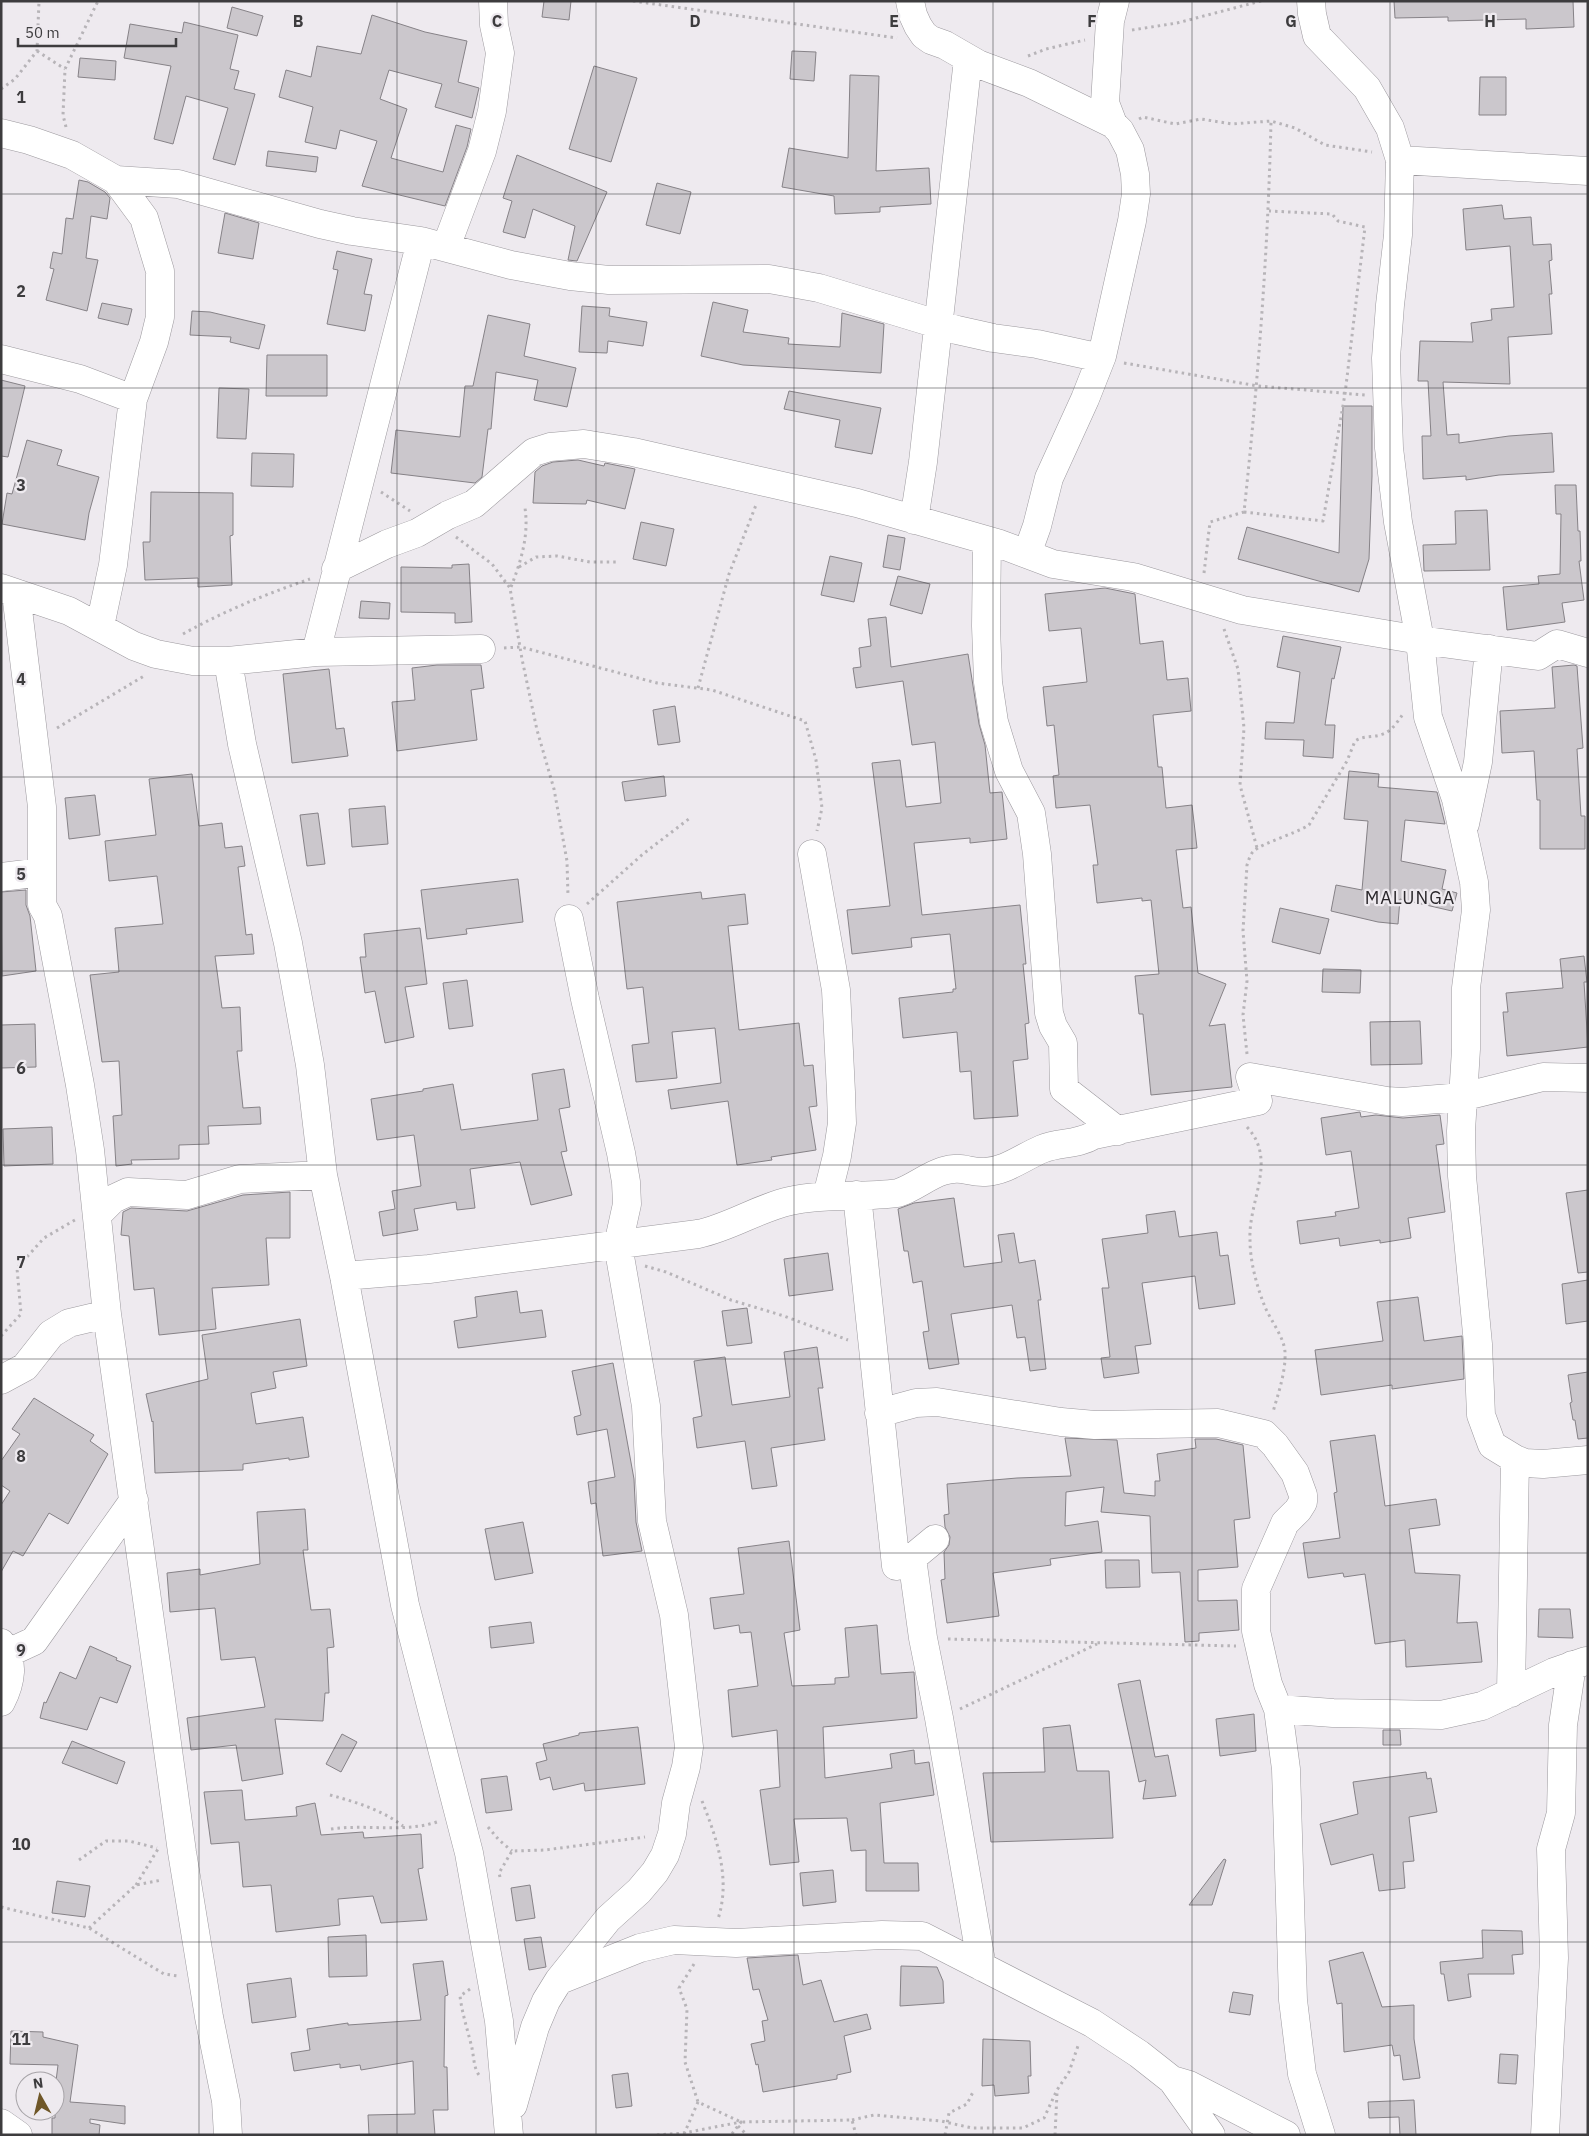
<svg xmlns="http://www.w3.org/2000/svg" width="1589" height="2136" viewBox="0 0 1589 2136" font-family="'IBM Plex Sans',sans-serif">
  <rect width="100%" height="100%" fill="#eeeaef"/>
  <path fill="#cbc7cc" stroke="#868287" d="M544,1H571L569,20L542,17Z
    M1394,1H1573L1574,27L1526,29V19L1448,21V17L1395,18Z
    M232,7L263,16L257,36L227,28Z
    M372,15L425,32L467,41L458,82L479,88L472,118L435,107L442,84L389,70L380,99L407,109L391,158L443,172L456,125L471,129L467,147L445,206L362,186L377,141L340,130L336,149L305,142L313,107L279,97L286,70L311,77L317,46L361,54Z
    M184,22L238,35L230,69L239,71L234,89L255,94L235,165L213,159L228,108L186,96L173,144L154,139L171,66L124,58L130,24L182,33Z
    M792,51L816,52L814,81L790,79Z
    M80,58L116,61L115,80L78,77Z
    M594,66L637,78L611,162L569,149Z
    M850,75L879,76L876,171L929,168L931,204L880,207V212L835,214L834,196L782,187L789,148L848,158Z
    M1480,77H1506V115H1479Z
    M268,151L318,157L316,172L266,166Z
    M517,155L607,192L577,261L568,260L575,226L533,209L525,238L503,232L512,201L503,198Z
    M79,180L88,182L105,192L110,198L107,219L91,216L86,258L98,260L87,311L46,300L54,269L50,268L53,252L62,254L66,218L73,219Z
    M657,183L691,192L680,234L646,225Z
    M1502,205L1504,219L1531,217L1533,245L1551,244L1552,260L1549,261L1552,294H1549L1552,334L1508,337L1510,384L1443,382L1447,435L1459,434V443L1509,436L1552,433L1554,472L1499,475L1466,480V476L1423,479L1422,436H1431L1428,381H1418L1420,341L1473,342L1471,323L1492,320L1491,309L1514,307L1510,246L1466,250L1463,209Z
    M225,213L259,223L253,259L218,253Z
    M337,251L372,259L364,294L372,295L365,331L327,324L338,270L333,269Z
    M713,302L748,310L743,332L789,338L788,344L840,347L842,313L884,324L881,373L743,365L701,356Z
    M102,303L132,309L128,325L98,318Z
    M582,306L610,308L609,316L647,322L643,346L608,341L607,353L579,352Z
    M192,311L210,312L265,325L259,349L230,342L231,337L190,335Z
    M488,315L530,324L524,356L576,368L567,407L534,400L538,380L496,372L491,429H488L482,477L475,483L391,473L396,430L460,437L465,386H473Z
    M267,355H327V396H266Z
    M1,380L25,386L8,457L1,456Z
    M219,388L249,389L246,439L217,438Z
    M789,391L881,408L872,454L835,447L840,420L784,409Z
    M1343,406H1372V476L1369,559L1359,592L1238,559L1247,527L1339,553Z
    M27,440L62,450L57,465L99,477L89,513L85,540L2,524L7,493L12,494Z
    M252,453L294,454L293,487L251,486Z
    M578,460L604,466L605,463L635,469L625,509L587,500L586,504L533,503L535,472L542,466L553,462Z
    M1555,485H1576L1578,531H1580L1581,561H1579L1584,600L1562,603L1565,622L1507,630L1503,587L1539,584L1538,576L1560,574L1561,514H1556Z
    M151,492L233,493V535L230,536L232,585L198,587V578L145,580L143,542H150Z
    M1487,510L1490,570L1424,571L1423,545L1456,544L1455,511Z
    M641,522L674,529L666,566L633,559Z
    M888,535L905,538L900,570L883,567Z
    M830,556L862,563L854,602L821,595Z
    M469,564L472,622L455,623V613L401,612V567L452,568V565Z
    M898,576L930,584L922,614L890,605Z
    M1105,588L1135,594L1140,644L1163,641L1167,680L1188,678L1191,711L1153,715L1158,767H1162L1166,808L1192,805L1197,848L1176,850L1183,908L1191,907L1198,973L1226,984L1209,1026L1225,1024L1232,1087L1151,1095L1143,1014H1139L1135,976L1159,974L1151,900L1142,901V898L1097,903L1093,865H1098L1090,805L1056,808L1053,776L1059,775L1054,725L1047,726L1043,687L1087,682L1081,628L1049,631L1045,594Z
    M361,601L390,603L389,619L359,618Z
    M886,617L891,667L968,654L979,724L985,745L990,793L1002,792L1007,839L970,843V838L914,843L922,915L1020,905L1026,964H1023L1029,1023L1025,1024L1028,1059L1013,1061L1018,1116L974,1119L971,1071L960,1072L957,1032L903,1038L899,998L953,992V989H956L950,934L911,938L912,947L852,954L847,910L890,906L872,763L900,760L906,807L941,803L935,742L912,745L903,681L856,688L853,668L861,667L859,648L871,646L868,619Z
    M1283,636L1341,647L1334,679L1332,678L1325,725H1335L1333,758L1303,756L1304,740L1265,739L1266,722L1294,723L1300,672L1277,667Z
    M437,665H481L484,688L471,690L477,740L397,751L392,702L415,700L412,668Z
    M1574,665L1577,666L1583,748L1577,749L1581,816H1585V849H1540V800H1537L1534,751L1502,753L1500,711L1555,708L1552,667Z
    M329,669L336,729L344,728L348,756L292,763L283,674Z
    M675,706L680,742L658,745L653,710Z
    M1349,771L1379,774L1378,787L1437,792L1445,824L1405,820L1401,861L1446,870L1442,889L1457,893L1452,911L1400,899L1398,924L1378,922L1331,911L1336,885L1362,890L1368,821L1344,819Z
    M192,774L199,826L222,823L225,848L242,846L245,866L238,867L246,935L252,934L254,954L215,956L222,1008L240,1007L242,1051H237L243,1108L260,1107L261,1124L208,1126L209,1144L179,1145V1159L131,1160L132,1164L116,1166L113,1116L122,1115L119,1061L102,1062L90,975L119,972L115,928L163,924L157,876L109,881L105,841L156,835L149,779Z
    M664,776L666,796L625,801L622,782Z
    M95,795L100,835L69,839L65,798Z
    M385,806L388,844L352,847L349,809Z
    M318,813L325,864L307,866L300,815Z
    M518,879L523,922L466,929L467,934L427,939L421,890Z
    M26,890V905L30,916L36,971L2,976L1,892Z
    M701,892L702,899L745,894L748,924L728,926L739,1030L799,1023L804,1066L813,1065L817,1106L809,1107L816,1150L771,1157L772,1160L737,1165L728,1101L671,1109L668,1090L721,1083L715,1028L672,1032L677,1078L636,1082L632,1045L649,1043L643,987L627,989L617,902Z
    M1280,908L1329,919L1320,954L1272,942Z
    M420,928L427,984L405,987L414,1037L385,1043L375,991L365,993L360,957H366L364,934Z
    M1584,956L1587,982H1584L1588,1047L1507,1056L1503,1012H1508L1506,993L1563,988L1560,959Z
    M1323,969L1361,970L1360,993L1322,992Z
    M467,980L473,1026L449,1029L443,983Z
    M1420,1021L1422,1064L1371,1065L1370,1022Z
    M35,1024L36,1067L1,1068V1025Z
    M564,1069L570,1107L559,1109L567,1151L561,1152L572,1195L531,1205L520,1162L470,1169L475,1208L457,1210L456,1202L414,1209L418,1230L383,1236L379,1212L395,1209L392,1191L421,1186L414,1135L377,1140L371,1099L423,1091V1089L453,1084L461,1130L538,1120L532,1074Z
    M1360,1112L1361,1117L1376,1115L1403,1118L1440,1115L1444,1144L1436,1145L1445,1212L1408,1218L1411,1238L1380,1243V1240L1340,1246L1339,1238L1300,1244L1297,1221L1336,1216L1335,1212L1359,1208L1351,1151L1326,1155L1321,1118Z
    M52,1127L53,1164L4,1166L3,1129Z
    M1588,1190V1272L1578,1273L1566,1193Z
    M290,1192V1238H266L269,1285L212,1288L216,1329L159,1335L154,1288L134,1290L129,1236L121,1235L123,1212L131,1208L187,1211L243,1195Z
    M954,1198L964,1267L1002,1262L998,1235L1014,1233L1019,1263L1035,1260L1041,1300H1038L1046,1369L1030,1371L1025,1337L1017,1338L1012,1305L951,1314L959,1364L929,1369L923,1332L929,1331L922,1281L913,1283L908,1251H904L898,1209L914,1203Z
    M1175,1211L1179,1237L1217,1232L1220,1256L1228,1255L1235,1304L1199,1309L1195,1276L1142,1283L1151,1344L1135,1346L1139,1373L1104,1378L1101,1358L1110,1357L1102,1288H1109L1102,1239L1148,1233L1146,1215Z
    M828,1253L833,1290L789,1296L784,1259Z
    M1588,1280V1321L1566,1324L1562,1284Z
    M517,1291L520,1313L542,1310L546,1337L458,1348L454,1321L477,1317L475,1297Z
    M1418,1297L1424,1341L1462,1336L1464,1379L1392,1389V1385L1321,1395L1315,1350L1383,1341L1377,1302Z
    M747,1308L752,1343L727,1346L722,1311Z
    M300,1319L307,1366L273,1372L276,1388L251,1393L256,1424L303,1417L309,1457L289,1460V1458L243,1464V1470L155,1473L153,1421L152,1422L146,1394L208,1379L202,1335Z
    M817,1347L823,1388H818L825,1440L771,1448L777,1486L752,1489L745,1441L697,1448L693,1418L702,1416L694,1361L725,1357L732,1405L790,1397L784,1352Z
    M613,1363L634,1479L636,1522L642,1551L603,1556L596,1503L591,1504L588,1482L615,1477L607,1429L577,1435L574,1417L581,1415L572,1371Z
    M1588,1372V1438L1578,1439L1575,1420H1573L1570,1403L1572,1402L1568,1375Z
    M34,1398L94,1435L90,1441L108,1454L68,1524L49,1513L23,1556L13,1551L1,1572V1505L10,1491L1,1485V1461L20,1434L12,1429Z
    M1375,1435L1385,1506L1436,1499L1440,1525L1409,1529L1415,1573L1460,1575L1457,1623L1477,1622L1482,1662L1406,1667L1405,1640L1375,1644L1365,1574L1344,1577L1343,1573L1308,1578L1303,1543L1340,1538L1334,1493L1337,1492L1330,1441Z
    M1065,1438L1117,1440L1124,1493L1155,1496V1481H1160L1157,1454L1196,1448L1195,1439H1216L1243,1445L1250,1518L1234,1520L1238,1567L1198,1570V1601L1237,1600L1239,1630L1199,1633V1641L1185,1642L1180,1572L1152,1573L1150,1516L1101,1512L1104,1487L1066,1492L1065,1526L1098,1521L1102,1552L1050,1559L1051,1565L993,1573L999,1616L947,1623L941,1580L945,1579L944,1552L949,1545L950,1537L945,1527L944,1515L949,1514L947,1484L1017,1478L1071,1476Z
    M305,1509L308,1550H303L311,1610L330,1609L334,1647L327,1648L329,1693H325L323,1721L275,1719L283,1774L242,1781L236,1745L191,1750L187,1718L265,1707L255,1657L221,1660L215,1608L170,1612L167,1573L200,1569V1575L260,1564L257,1512Z
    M523,1522L533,1573L495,1580L485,1529Z
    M789,1541L800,1630L784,1633L792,1686L835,1684V1678L849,1677L845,1628L877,1625L881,1674L914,1672L917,1718L823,1727L825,1778L892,1768L890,1754L914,1750L915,1764L929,1762L934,1795L880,1803L884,1863H918L919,1891H866V1850L851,1851L847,1818L794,1819L799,1862L770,1865L760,1790L780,1787L777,1730L732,1737L728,1690L758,1686L751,1632L740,1633L739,1625L714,1629L710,1598L744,1594L738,1548Z
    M1105,1560H1139L1140,1587L1106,1588Z
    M1539,1609H1570L1573,1638L1538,1637Z
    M531,1622L534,1643L491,1648L489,1627Z
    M90,1646L117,1658L116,1660L131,1666L117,1703L100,1697L87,1730L40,1718L44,1702L46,1703L60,1672L76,1679Z
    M1140,1680L1155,1757L1168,1755L1176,1796L1143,1799L1146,1780L1139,1782L1118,1684Z
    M1254,1714L1256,1751L1220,1756L1216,1719Z
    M1070,1725L1077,1771H1109L1113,1838L991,1842L983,1773L1045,1772L1043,1728Z
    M638,1727L645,1784L585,1791L584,1783L553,1790L550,1777L540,1780L536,1763L547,1760L543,1744L579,1735V1733Z
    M1383,1730H1400L1401,1745H1383Z
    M342,1734L357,1742L341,1772L326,1764Z
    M72,1741L125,1762L117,1784L62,1763Z
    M1426,1772L1427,1779L1431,1778L1437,1812L1409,1817L1414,1861L1403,1862L1405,1888L1379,1891L1373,1854L1331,1865L1320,1824L1358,1814L1353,1782Z
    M507,1776L512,1810L486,1813L481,1779Z
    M242,1790L245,1820L297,1816L296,1807L315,1803L321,1835L363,1832L364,1838L421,1834L423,1868L418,1869L427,1920L381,1923L373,1896L338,1899L340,1925L276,1932L271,1885L243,1887L239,1842L211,1844L204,1792Z
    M1224,1859L1226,1860L1212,1905H1189Z
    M833,1870L836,1902L803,1906L800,1873Z
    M57,1881L90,1886L85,1917L52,1913Z
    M530,1885L535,1918L516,1921L511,1888Z
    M1482,1930L1522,1931L1523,1954L1512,1955L1514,1974H1468L1471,1997L1448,2001L1444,1974H1441L1440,1962L1483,1958Z
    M366,1935L367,1976L329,1977L328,1937Z
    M541,1937L546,1967L529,1970L524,1939Z
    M1363,1952L1382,2007L1414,2005V2039L1420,2078L1403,2080L1400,2055L1394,2056L1392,2045L1344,2052L1342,2003L1337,2004L1329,1961Z
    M798,1955L803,1985L821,1980L834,2022L867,2014L871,2029L844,2036L851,2072L837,2075V2079L763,2092L758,2064L756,2065L751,2044L765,2041L762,2021L768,2020L759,1989L753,1990L747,1958Z
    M443,1961L448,1995L445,1996L444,2067H447L448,2110H433L435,2135H369L368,2115L415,2114L413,2061L361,2070L360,2065L340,2068V2064L294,2071L291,2053L310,2050L307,2029L348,2023V2025L421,2020L413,1964Z
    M901,1966L937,1967L943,1981L944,2003L900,2006Z
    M291,1978L296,2017L252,2023L247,1984Z
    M1233,1992L1253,1995L1250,2015L1229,2012Z
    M11,2031L43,2032V2037L78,2045L70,2102L125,2106V2124L90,2119V2123L100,2125L99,2135H52V2118H55V2114L48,2113V2111H55V2089L58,2065L10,2064Z
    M983,2039L1030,2041L1031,2076H1028L1029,2093L995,2096L994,2085L982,2086Z
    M1500,2054L1518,2055L1516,2084L1498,2083Z
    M628,2073L632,2106L616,2108L612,2075Z
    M1414,2100L1416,2135H1400L1399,2117L1369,2118L1368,2102Z"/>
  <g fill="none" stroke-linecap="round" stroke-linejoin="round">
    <g stroke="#9c999e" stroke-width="29">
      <path id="minor" d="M910,1L913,15L918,26L924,35L931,40L945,45L978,64L1029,83L1113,124
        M1311,1L1312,14L1317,36L1367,88L1390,128L1400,160L1398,235L1390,305L1386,358L1389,448L1398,522L1420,640L1428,717L1456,799L1474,882L1476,910L1466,988V1049L1461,1131L1462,1176L1478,1344L1481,1415L1492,1445L1515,1459L1525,1463L1543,1464L1588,1460
        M1,133L29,140L72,155L116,180L144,218L160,271V317L154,342L133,399L113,565L100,626
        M1400,160L1588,171
        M116,180L178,184L320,224L352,231L421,241L511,265L570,276L609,280L769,279L819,288L957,330L993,338L1037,344L1101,358
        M446,247L482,151L492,111L500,53L494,25L493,1
        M1,359L80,379L133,399
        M914,520L923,462L968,59
        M987,541L986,626L988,682L994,722L1009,771L1031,813L1037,854L1049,1013L1053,1026L1063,1043L1064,1089L1118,1131
        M1027,554L1037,526L1049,478L1085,399L1102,356L1132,221L1136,194L1135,174L1130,150L1120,131L1113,124L1105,103L1110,21L1115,1
        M336,569L387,544L417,533L448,515L474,504L534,452L550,447L584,444L633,452L857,503L1000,544L1053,564L1133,577L1242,610L1420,640L1538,656L1557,644L1588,653
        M1,588L69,611L134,646L156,654L193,661H228L316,652L481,649
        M16,593L42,807V872
        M316,652L421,241
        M228,661L242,744L288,943L310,1065L323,1175L344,1276L405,1605L469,1853L499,2021L509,2135
        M1465,824L1478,762L1489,649
        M812,854L836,990L841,1092L842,1123L837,1156L827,1196
        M1,877L42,872V905L48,916L80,1085L90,1150L107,1314L159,1685L182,1852L209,2017L226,2101L228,2135
        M857,1195L896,1566L912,1558L935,1539
        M98,1214L113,1199L128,1192L187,1195L240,1179L323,1175
        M344,1276L429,1269L698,1234C731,1227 758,1208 790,1201C825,1193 862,1198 898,1193C914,1188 927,1176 943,1171C962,1165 969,1173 985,1172C1006,1171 1023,1157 1042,1149C1059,1142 1077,1145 1094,1135L1258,1101L1250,1077L1387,1101L1402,1102L1462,1097L1543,1077L1588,1078
        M1,1380L25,1367L51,1334L69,1323L107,1314
        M879,1413L916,1403L937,1402L1061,1422L1095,1425L1218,1423L1264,1434L1275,1445L1295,1473L1303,1495V1502L1298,1510L1285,1523L1256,1589V1631L1268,1684L1278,1709L1286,1769L1293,2000L1302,2074L1321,2135
        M912,1558L923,1638L939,1718L982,1967
        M1,1643C15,1661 11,1683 1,1702
        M8,1653L34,1641L134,1500
        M1511,1693L1515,1459
        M1278,1709L1333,1713L1441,1715L1482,1706L1554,1672L1586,1661
        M560,1980L640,1948L674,1940L736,1943L882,1935L922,1936L1092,2023L1139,2054L1172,2080L1211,2135
        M1172,2080L1189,2085L1286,2135
        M513,2105L535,2027L546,2001L559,1980L608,1919L639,1891L655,1872L665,1855L672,1834L676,1803L686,1767L689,1747L674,1615L652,1521L646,1406L618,1245L627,1204L626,1182L621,1153L585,999L569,919
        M1,2123L18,2135
        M1545,2135L1554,1958L1551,1849L1561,1813L1563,1725L1572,1665"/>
    </g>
    <path stroke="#b7b4b8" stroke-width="3" stroke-dasharray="2.5 4" stroke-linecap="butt" d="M633,1L897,38
      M1132,30L1177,23L1261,1
      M37,51L65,69
      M1028,56L1046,49L1085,40
      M1,89L15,79L37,51L39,1
      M1139,119L1143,117L1175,124L1201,119L1232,124L1271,121L1295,128L1325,145L1372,152
      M66,127L63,115L65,69L98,1
      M1124,363L1258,386L1365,395
      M381,492L410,511
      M1244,512L1323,521L1345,394L1365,227L1338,221L1332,214L1269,211
      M456,537L492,564L510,588L522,659L537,730L554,789L567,861L568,896
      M519,567L536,557L557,556L590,562H617
      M1204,573L1210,522L1244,512C1258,381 1268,253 1271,121
      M511,587C521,561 529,536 525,508
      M1224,629L1238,669L1244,728L1240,785L1257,848
      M183,634C224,611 266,594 310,579
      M504,648L521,647L657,683L712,690L805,721L816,760L822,808L817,831
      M698,688L729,574L756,505
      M57,728L144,676
      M587,904L643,854L690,818
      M1247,1054L1243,1015L1247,981L1243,931L1247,865C1249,860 1250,854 1254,851C1262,843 1295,834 1309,825L1347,761L1355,741C1364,735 1374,738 1383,734C1392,731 1398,721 1403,714
      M1247,1127C1278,1160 1248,1201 1250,1240C1250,1262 1257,1287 1265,1307C1271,1321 1284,1337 1285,1352C1286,1372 1278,1394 1273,1412
      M645,1266L666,1272L731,1300L784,1316L848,1340
      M1,1336L21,1314L17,1268L44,1238L75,1220
      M948,1639L1236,1646
      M960,1709L1097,1644
      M330,1795C356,1802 382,1810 403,1826
      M702,1801C717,1839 731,1879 718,1919
      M488,1827L499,1840L512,1851
      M331,1829C366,1824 403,1833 437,1822
      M79,1860L106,1841H129L157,1848
      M500,1877L499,1873L512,1851L545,1850L645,1837
      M136,1885L158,1849
      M1,1907L89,1928L164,1974L178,1976
      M89,1928L136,1885L162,1880
      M694,1964L679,1988L687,2009L685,2062L698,2102L741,2122L852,2120L856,2135
      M470,1989L460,1996C462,2013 467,2028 471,2044C474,2054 473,2067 479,2075
      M852,2120L874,2115L941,2121L972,2128H1023L1044,2118L1057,2090L1069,2072L1079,2043
      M738,2126L747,2135
      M684,2134L698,2102
      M657,2135L684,2133L741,2122L731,2135
      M945,2135L949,2113L967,2104L974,2090
      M1055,2135L1057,2093"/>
    <use href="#minor" stroke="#fff" stroke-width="28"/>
  </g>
  <path fill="none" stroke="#3d3c3e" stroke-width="1" stroke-opacity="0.55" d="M199,1V2135M397,1V2135M596,1V2135M794,1V2135M993,1V2135M1192,1V2135M1390,1V2135M1,194H1588M1,388H1588M1,583H1588M1,777H1588M1,971H1588M1,1165H1588M1,1359H1588M1,1553H1588M1,1748H1588M1,1942H1588"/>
  <g text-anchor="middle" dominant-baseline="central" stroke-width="4.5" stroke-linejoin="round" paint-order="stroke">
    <g font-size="18" letter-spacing="1" fill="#2b282c" stroke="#eeeaef">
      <text x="1410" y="897">MALUNGA</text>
    </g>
  </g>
  <g font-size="16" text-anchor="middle" font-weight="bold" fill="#3d3c3e" stroke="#eeeaef" stroke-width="4.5" stroke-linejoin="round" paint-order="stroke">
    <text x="298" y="27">B</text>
    <text x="497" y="27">C</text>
    <text x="695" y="27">D</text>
    <text x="894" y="27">E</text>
    <text x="1092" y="27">F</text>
    <text x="1291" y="27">G</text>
    <text x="1490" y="27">H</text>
    <text x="21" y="103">1</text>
    <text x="21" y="297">2</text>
    <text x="21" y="491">3</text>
    <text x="21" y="685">4</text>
    <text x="21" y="880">5</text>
    <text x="21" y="1074">6</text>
    <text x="21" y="1268">7</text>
    <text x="21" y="1462">8</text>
    <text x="21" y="1656">9</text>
    <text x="21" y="1850">10</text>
    <text x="21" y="2045">11</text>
  </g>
  <rect width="1589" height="2136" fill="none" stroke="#3d3c3e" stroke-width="5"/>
  <g transform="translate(40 2096) rotate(352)"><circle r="24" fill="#eeeaef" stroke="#a7a4a8"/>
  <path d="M0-4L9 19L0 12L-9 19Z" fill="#6f5728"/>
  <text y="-8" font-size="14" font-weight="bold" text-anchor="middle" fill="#3d3c3e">N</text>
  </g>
  <path d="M18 38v8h158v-8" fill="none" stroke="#3d3c3e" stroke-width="2.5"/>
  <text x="25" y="38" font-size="15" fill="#3d3c3e" stroke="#eeeaef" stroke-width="4" paint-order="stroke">50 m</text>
</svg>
